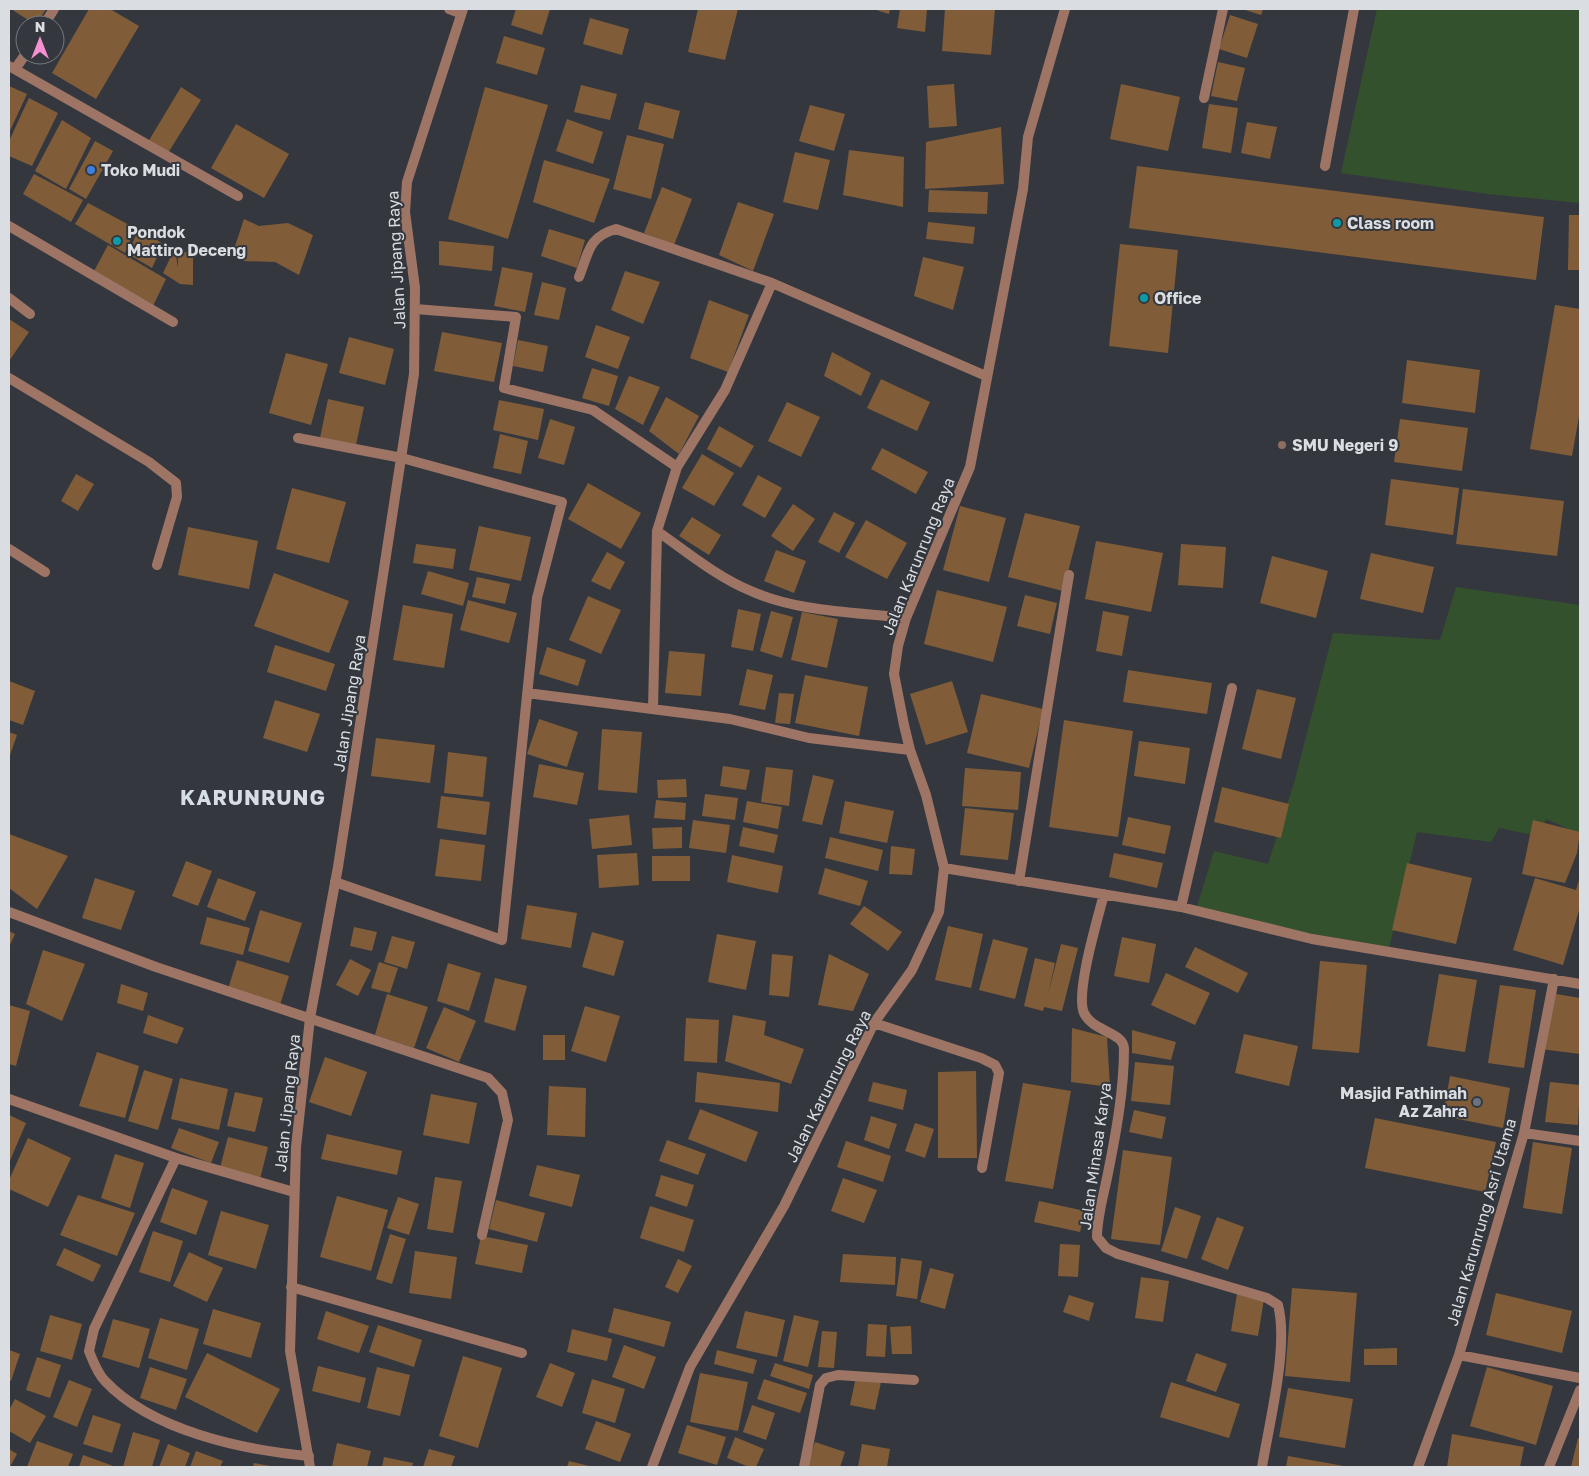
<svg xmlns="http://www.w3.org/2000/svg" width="1589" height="1476" viewBox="0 0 1589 1476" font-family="'Golos Text',sans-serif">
  <rect width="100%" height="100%" fill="#34383e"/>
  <path fill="#34512d" d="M1377,9H1580V203L1488,194L1341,173Z
    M1456,587L1580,605V834L1546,819L1539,836L1499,828L1491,842L1417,832L1389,948L1296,932L1196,910L1214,851L1268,864L1294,783L1333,633L1440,640Z"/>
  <path fill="#815c38" d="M11,9H46L36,25Z
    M89,9H110L139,26L96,99L52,73Z
    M516,9H550L542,35L511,25Z
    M698,9H738L725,60L688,52Z
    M873,9H890L889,14Z
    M900,9H927L925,32L897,28Z
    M945,9H995L991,55L942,51Z
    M1242,9H1263L1261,15Z
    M1230,15L1258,24L1247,58L1219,49Z
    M590,18L629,29L622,55L583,44Z
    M504,36L545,48L537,75L496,63Z
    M1218,62L1245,68L1237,101L1211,96Z
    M954,84L957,126L929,128L927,86Z
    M1121,84L1180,97L1168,151L1110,139Z
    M581,85L617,94L610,120L574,112Z
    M9,86L27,94L9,133Z
    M181,87L201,100L168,153L148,142Z
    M485,87L548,105L508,239L448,219Z
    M29,98L58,113L32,166L9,156V141Z
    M645,102L680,111L673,139L638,129Z
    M1209,104L1238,108L1231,153L1202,148Z
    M810,105L845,114L834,151L799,141Z
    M567,119L603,132L593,164L556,151Z
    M62,120L91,138L66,189L35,171Z
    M1247,122L1277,127L1270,159L1241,153Z
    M236,124L289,154L264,198L211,168Z
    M1001,127L1004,184L925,189L926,142Z
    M627,135L664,144L651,199L613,189Z
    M95,141L113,151L86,199L69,189Z
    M849,150L904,157L903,207L843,195Z
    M795,152L830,160L818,210L783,202Z
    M544,160L610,179L594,223L533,202Z
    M1137,166L1544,217L1536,280L1129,228Z
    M34,174L83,200L71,222L23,194Z
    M662,187L692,199L674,245L644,233Z
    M929,190L988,192L987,214L928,212Z
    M738,202L774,214L753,271L719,255Z
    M88,203L135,228L125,253L75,224Z
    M1569,215H1580V270H1568Z
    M244,219L259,226L288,223L313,235L299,275L275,262L244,261L233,252Z
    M928,222L975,227L973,244L926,239Z
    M139,228L163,244L152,268L128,254Z
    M549,229L585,240L577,268L541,256Z
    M439,241L494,246L492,271L439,265Z
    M1120,244L1178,250L1168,353L1109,346Z
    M108,245L166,279L152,308L93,273Z
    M175,248L178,268V250L193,254V285L180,284L163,273Z
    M923,257L964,267L953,310L914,296Z
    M502,267L533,273L525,312L494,306Z
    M625,271L660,282L643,324L611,310Z
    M542,282L566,288L559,320L534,315Z
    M709,300L749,315L728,372L690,358Z
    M1555,305L1580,309V411L1572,456L1530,449Z
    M9,319L29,332L9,361Z
    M596,325L630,337L618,369L585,357Z
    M442,332L502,343L494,382L434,371Z
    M349,337L394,349L385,385L339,373Z
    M518,340L548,346L543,372L513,366Z
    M832,352L871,373L861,396L824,376Z
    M286,353L328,364L311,425L269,413Z
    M1407,360L1480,370L1475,413L1402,403Z
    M592,368L618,376L609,406L582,398Z
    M629,376L660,387L643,425L615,409Z
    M881,379L930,402L917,431L867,408Z
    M666,397L699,416L679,454L649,431Z
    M328,399L364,407L356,445L320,438Z
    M499,400L544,409L538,440L493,430Z
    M787,402L820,417L801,457L768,441Z
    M550,419L575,427L564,465L538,458Z
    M1400,419L1468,428L1462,471L1394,462Z
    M719,426L754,446L741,468L707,449Z
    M500,434L528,441L521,474L493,468Z
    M882,448L928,472L916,494L871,469Z
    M702,454L734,473L714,506L682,488Z
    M76,474L94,484L78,511L61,501Z
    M758,475L782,488L765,518L742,505Z
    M1391,479L1459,488L1453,535L1385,525Z
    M588,483L641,513L621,549L568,519Z
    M292,488L346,502L329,563L276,549Z
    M1463,489L1564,501L1557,556L1456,544Z
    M793,504L815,519L793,551L771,536Z
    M960,506L1006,518L989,582L943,570Z
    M834,512L855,523L839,553L818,542Z
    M1025,513L1080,526L1063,591L1008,577Z
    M692,517L721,535L709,555L679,536Z
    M866,520L907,543L887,579L845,557Z
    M479,526L531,537L521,581L469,570Z
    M188,527L258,541L249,589L178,575Z
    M1096,541L1163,553L1151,612L1085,599Z
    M416,544L456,549L453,569L413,563Z
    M1181,544L1226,547L1223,588L1178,585Z
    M776,550L806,561L794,593L764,581Z
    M607,552L625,562L610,590L591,581Z
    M1371,553L1434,567L1423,613L1360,599Z
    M1272,556L1328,571L1316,618L1260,603Z
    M428,571L469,583L463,606L421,594Z
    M274,573L349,601L329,653L254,626Z
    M477,577L510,584L505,604L472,597Z
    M937,590L1007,607L993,662L924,644Z
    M1025,595L1057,603L1050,634L1017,626Z
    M588,596L621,610L601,654L569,640Z
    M468,600L517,613L509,643L460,630Z
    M403,605L453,614L444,668L393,660Z
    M738,609L761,614L753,651L731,647Z
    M771,611L793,617L782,658L760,651Z
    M1103,611L1129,616L1122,656L1096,651Z
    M802,612L838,619L827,668L791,660Z
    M275,645L335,664L326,691L267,672Z
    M547,647L586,660L578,686L539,674Z
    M669,651L705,654L701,696L665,693Z
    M747,669L773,675L765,710L739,705Z
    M1128,670L1212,683L1207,714L1123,702Z
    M805,675L868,687L859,736L795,723Z
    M9,681L35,691L23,725L9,720Z
    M952,681L968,732L926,745L910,694Z
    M1257,689L1296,698L1281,759L1242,749Z
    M779,693L794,694L790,724L775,723Z
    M981,694L1043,709L1029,768L967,753Z
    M275,700L320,714L307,752L263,738Z
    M539,719L578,732L567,767L527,754Z
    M1064,720L1133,731L1118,837L1049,827Z
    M602,729L642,732L637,793L598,790Z
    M9,732L17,735L9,758Z
    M376,738L435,745L430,783L371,776Z
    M1139,741L1190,748L1185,784L1134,776Z
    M448,752L487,757L483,797L444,793Z
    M539,764L584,773L577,805L533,797Z
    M723,766L750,770L746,790L720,786Z
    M766,767L793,770L789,806L761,802Z
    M965,768L1021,772L1018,810L962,806Z
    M813,775L834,780L822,825L802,821Z
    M686,779L687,797L658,798L657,780Z
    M1222,787L1289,804L1281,838L1214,822Z
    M705,794L738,798L735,820L702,816Z
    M441,796L490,802L486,835L437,828Z
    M656,800L686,803L685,820L654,818Z
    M747,801L782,807L778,829L743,822Z
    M845,801L894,811L887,843L839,833Z
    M965,808L1014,813L1008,860L960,855Z
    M629,815L632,845L592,849L589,819Z
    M1128,817L1171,826L1165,854L1122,845Z
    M693,820L730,825L726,853L689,848Z
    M1533,820L1580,832L1577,853L1565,883L1522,874Z
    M682,827V848L653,849L652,828Z
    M743,827L778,835L774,853L739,846Z
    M9,834L68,856L37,909L9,888Z
    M830,837L883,850L878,871L825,858Z
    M440,839L485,845L481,881L435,876Z
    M891,846L915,849L912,875L889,874Z
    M637,853L639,885L599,888L597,855Z
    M1114,853L1163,863L1157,888L1109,877Z
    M732,855L783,866L778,893L727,882Z
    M652,856H690V881H652Z
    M186,861L212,871L198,906L172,896Z
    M1407,863L1472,878L1456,944L1392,930Z
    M825,868L868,881L860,906L818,894Z
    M1580,877V907L1563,965L1513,950L1535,878L1576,890Z
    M95,878L135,891L121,930L82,918Z
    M218,878L256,892L245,921L207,907Z
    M527,905L577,913L571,948L521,939Z
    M864,906L902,932L888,951L850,924Z
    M260,910L302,923L289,963L248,951Z
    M207,917L250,928L243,955L200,944Z
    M948,926L983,934L971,988L935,980Z
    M354,927L377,932L372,951L350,946Z
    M9,931L15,934L9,947Z
    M592,932L624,941L614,976L582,967Z
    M717,934L756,941L746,990L708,982Z
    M392,936L415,942L407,969L384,962Z
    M1122,937L1156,944L1149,983L1114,976Z
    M993,939L1028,948L1015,999L979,990Z
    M1061,944L1078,948L1062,1011L1044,1007L1043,1011L1024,1006L1035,958L1055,963L1048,994Z
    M1195,947L1248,973L1238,993L1185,967Z
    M43,950L85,964L62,1021L26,1004Z
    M772,954L793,956L789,997L769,995Z
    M829,954L869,974L853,1011L818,1005Z
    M350,959L371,970L358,996L336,985Z
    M237,960L289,976L280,1005L228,989Z
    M1320,961L1367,965L1359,1053L1312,1049Z
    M379,962L398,968L390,993L371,988Z
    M448,963L481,973L469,1011L437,1001Z
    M1166,973L1210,993L1195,1025L1151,1005Z
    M1439,974L1477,980L1465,1052L1427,1046Z
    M495,978L527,986L515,1031L484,1022Z
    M121,984L148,993L143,1011L117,1003Z
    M1500,985L1536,990L1524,1068L1488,1063Z
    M387,994L428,1007L414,1048L375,1035Z
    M1556,994L1580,998V1054L1541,1049Z
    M9,1005L30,1011L16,1066L9,1064Z
    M585,1006L620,1016L606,1062L571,1051Z
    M444,1007L476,1021L459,1062L426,1048Z
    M148,1015L184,1028L177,1044L143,1033Z
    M733,1015L766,1021L764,1035L804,1049L791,1084L725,1061Z
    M686,1018L719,1020L717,1063L684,1061Z
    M1072,1028L1107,1037L1110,1087L1071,1082Z
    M1132,1030L1176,1042L1171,1060L1132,1053Z
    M1244,1034L1298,1046L1289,1086L1235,1073Z
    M543,1035H565V1060H543Z
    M97,1052L139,1066L125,1118L79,1106Z
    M325,1057L367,1072L351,1116L309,1102Z
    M1135,1062L1174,1066L1170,1105L1131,1101Z
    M144,1070L173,1079L158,1130L128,1121Z
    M976,1071L977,1158H938V1072Z
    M697,1072L780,1083L778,1112L695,1102Z
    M1450,1076L1510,1088L1503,1128L1443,1116Z
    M180,1078L228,1089L219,1130L171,1119Z
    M873,1082L907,1090L903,1110L868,1101Z
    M1550,1082L1580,1085L1578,1125L1545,1122Z
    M1023,1083L1071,1091L1053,1189L1005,1181Z
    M549,1086L586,1088L585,1137L547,1135Z
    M235,1092L263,1098L255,1132L227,1126Z
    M431,1094L477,1103L469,1144L423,1135Z
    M700,1109L758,1132L746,1162L688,1139Z
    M1134,1110L1166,1117L1162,1139L1129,1132Z
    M9,1115L26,1123L9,1163Z
    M871,1116L897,1124L889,1149L864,1140Z
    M1375,1118L1496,1142L1485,1192L1365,1168Z
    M915,1123L934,1129L925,1158L905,1151Z
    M179,1128L219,1142L211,1163L171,1148Z
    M327,1134L402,1151L397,1175L321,1159Z
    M228,1137L268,1147L260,1179L220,1168Z
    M28,1138L71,1158L48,1207L9,1189V1180Z
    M667,1140L706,1154L698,1175L659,1161Z
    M846,1141L891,1156L883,1182L837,1167Z
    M1533,1142L1572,1148L1562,1214L1523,1208Z
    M1123,1150L1172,1157L1160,1245L1111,1239Z
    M115,1154L144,1163L130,1208L101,1198Z
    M537,1165L580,1175L572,1207L529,1196Z
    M661,1175L694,1185L687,1207L655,1196Z
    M435,1177L462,1181L453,1233L427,1229Z
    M843,1178L877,1190L864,1223L831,1211Z
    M172,1188L208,1201L196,1235L160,1222Z
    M78,1195L135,1213L117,1256L60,1235Z
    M337,1196L388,1210L371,1271L320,1257Z
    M398,1197L419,1204L409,1235L387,1228Z
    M496,1200L545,1213L537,1242L489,1229Z
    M1039,1201L1085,1211L1080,1232L1034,1222Z
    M650,1206L694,1220L684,1252L640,1238Z
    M1175,1207L1201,1216L1187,1259L1161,1251Z
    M221,1211L269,1225L256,1269L208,1255Z
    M1217,1217L1244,1227L1228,1270L1201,1259Z
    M153,1231L183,1241L170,1282L139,1272Z
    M390,1234L406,1239L392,1284L376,1279Z
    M481,1236L528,1245L522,1273L475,1264Z
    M1060,1244L1080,1245L1078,1277L1058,1276Z
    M64,1248L101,1265L93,1282L56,1265Z
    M415,1251L457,1257L451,1299L409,1293Z
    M189,1252L223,1268L207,1302L173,1286Z
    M843,1254L896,1257L895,1285L840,1282Z
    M901,1258L922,1261L917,1299L896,1296Z
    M678,1259L692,1266L678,1293L665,1287Z
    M930,1268L954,1274L945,1309L920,1302Z
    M1141,1277L1169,1281L1163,1322L1135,1318Z
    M1292,1288L1357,1293L1350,1382L1285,1376Z
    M1496,1293L1572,1311L1562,1353L1486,1335Z
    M1237,1294L1264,1299L1258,1336L1231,1331Z
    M1069,1295L1094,1303L1089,1321L1063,1312Z
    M614,1308L671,1322L664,1347L608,1332Z
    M213,1309L261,1323L251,1358L203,1344Z
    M326,1311L369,1326L359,1353L317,1339Z
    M745,1311L785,1320L777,1357L736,1348Z
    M50,1315L82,1324L72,1360L40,1351Z
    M794,1315L819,1321L808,1367L783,1361Z
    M160,1318L199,1329L187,1370L148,1358Z
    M113,1319L150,1329L139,1368L102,1357Z
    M868,1324L887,1325L885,1357L866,1356Z
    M378,1325L422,1340L414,1367L369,1352Z
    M911,1326L912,1354H892L890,1327Z
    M572,1329L612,1339L607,1361L567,1352Z
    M822,1331L837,1332L834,1368L818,1367Z
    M624,1345L656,1357L644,1389L612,1377Z
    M1397,1348V1365H1364V1349Z
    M9,1350L20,1354L11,1381L9,1380Z
    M717,1350L757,1360L753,1374L714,1364Z
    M207,1353L280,1389L257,1433L185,1397Z
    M1196,1353L1227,1364L1216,1392L1186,1381Z
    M463,1356L502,1368L478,1448L439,1436Z
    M37,1357L61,1365L50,1398L26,1390Z
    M550,1363L575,1373L562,1407L536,1397Z
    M775,1363L813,1375L809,1389L770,1376Z
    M318,1366L366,1378L360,1403L312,1391Z
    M150,1367L187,1379L176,1410L140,1398Z
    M377,1367L410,1375L400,1416L367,1408Z
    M1487,1367L1553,1386L1536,1445L1470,1426Z
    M700,1373L748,1382L738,1431L690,1422Z
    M856,1377L881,1382L875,1410L850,1405Z
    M592,1379L625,1389L615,1423L582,1413Z
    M764,1379L807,1393L800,1413L757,1399Z
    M69,1380L92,1389L77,1427L53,1417Z
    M1171,1382L1240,1404L1229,1438L1160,1417Z
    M1288,1388L1353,1399L1345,1448L1279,1437Z
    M15,1399L46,1416L30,1443L9,1431V1410Z
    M752,1405L775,1413L766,1440L743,1432Z
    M93,1415L121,1424L112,1453L83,1444Z
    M596,1421L631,1434L620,1462L585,1449Z
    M687,1425L726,1437L717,1465L678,1453Z
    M133,1432L160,1440L152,1467H123Z
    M1452,1434L1524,1447L1520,1467H1447Z
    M735,1437L764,1449L756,1467H749L727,1458Z
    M1578,1438L1580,1439V1467H1571Z
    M37,1441L73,1454L68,1467H27Z
    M815,1442L845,1452L840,1467H807Z
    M337,1443L371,1451L367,1467H332Z
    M168,1444L190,1453L185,1467H159Z
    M862,1444L890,1449L887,1467H858Z
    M9,1449L17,1454L10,1467H9Z
    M429,1449L455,1456L451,1467H423Z
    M196,1451L223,1461L220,1467H190Z
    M83,1455L116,1467H79Z
    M1288,1456L1344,1466V1467H1286Z
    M384,1457L413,1463L412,1467H382Z
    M569,1461L593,1467H567Z
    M254,1463L270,1466V1467H253Z"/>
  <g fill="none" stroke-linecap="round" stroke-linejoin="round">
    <path stroke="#9e7465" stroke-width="10" d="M449,9L460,13
      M44,25L54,9
      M9,66L238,196
      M15,69L25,55
      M1204,98L1223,9
      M1325,166L1354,9
      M9,226L173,322
      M579,277C589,252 588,237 616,229L772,283L986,376
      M9,298L30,314
      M415,309L516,317L504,388L593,410L677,467L657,531L653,709
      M9,378L149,462L176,483L177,497L157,565
      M298,438L402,458L562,502L537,598L502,940L335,882
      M677,467L725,390L772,283
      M657,531C687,552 717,577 751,591C798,612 855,612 906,618
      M9,549L45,572
      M527,693L730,719L809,738L910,750
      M944,868L1181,907L1312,939L1580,984
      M1019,881L1069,575
      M1104,894C1098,918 1075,993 1084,1013C1093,1032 1124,1032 1124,1049C1124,1090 1116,1133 1108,1173C1104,1194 1097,1216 1097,1237L1106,1248L1118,1254L1267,1298L1278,1305C1289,1346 1269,1424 1262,1467
      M1181,907L1232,688
      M9,912L156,967L488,1078L502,1093L508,1120L482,1235
      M874,1023L981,1058L995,1065L999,1073L982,1168
      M9,1099L176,1158
      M1524,1133L1580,1141
      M294,1192L176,1158L94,1329L89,1351C93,1361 97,1373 105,1381C152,1431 243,1450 309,1456
      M291,1287L522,1353
      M1459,1355L1580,1378
      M652,1467L690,1367L784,1206L874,1023L912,970L939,912L944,868L926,795L910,750L904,725L894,674L898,646L906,618L970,467L1023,189L1028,137L1065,9
      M804,1467L820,1385L826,1378L838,1375L914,1380
      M1418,1467L1459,1355L1524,1133L1554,979
      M1549,1467L1580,1390"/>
    <path stroke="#9e7465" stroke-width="10" d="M310,1467L290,1351L296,1147L310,1018L338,867L414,374L415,288L405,212L407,182L463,9"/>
  </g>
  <circle fill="#3f7fe0" stroke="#34383e" stroke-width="2" cx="91" cy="170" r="5"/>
  <g fill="#0f9aa8" stroke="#34383e" stroke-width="2">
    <circle cx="1337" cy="223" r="5"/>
    <circle cx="117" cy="241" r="5"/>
    <circle cx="1144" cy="298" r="5"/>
  </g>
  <circle fill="#8d6e63" stroke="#34383e" stroke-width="2" cx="1282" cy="445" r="5"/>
  <circle fill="#6b7280" stroke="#34383e" stroke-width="2" cx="1477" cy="1102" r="5"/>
  <g text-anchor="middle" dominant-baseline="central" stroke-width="4" stroke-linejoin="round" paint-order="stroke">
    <g font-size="16" font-weight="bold" fill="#dadde1" stroke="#34383e" text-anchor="start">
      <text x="101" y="170">Toko Mudi</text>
      <text x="1347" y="223">Class room</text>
      <text x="127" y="232">Pondok<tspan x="127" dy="18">Mattiro Deceng</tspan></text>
      <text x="1154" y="298">Office</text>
      <text x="1292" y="445">SMU Negeri 9</text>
      <text x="1467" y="1093" text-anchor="end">Masjid Fathimah<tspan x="1467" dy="18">Az Zahra</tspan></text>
    </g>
    <g font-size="16" fill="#dadde1" stroke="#34383e">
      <text transform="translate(396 260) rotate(-93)">Jalan Jipang Raya</text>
      <text transform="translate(918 556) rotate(-68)">Jalan Karunrung Raya</text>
      <text transform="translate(349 703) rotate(-81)">Jalan Jipang Raya</text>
      <text transform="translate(828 1086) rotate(-63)">Jalan Karunrung Raya</text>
      <text transform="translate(287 1103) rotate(-84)">Jalan Jipang Raya</text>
      <text transform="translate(1095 1156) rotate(-82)">Jalan Minasa Karya</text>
      <text transform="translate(1481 1222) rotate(-74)">Jalan Karunrung Asri Utama</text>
    </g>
    <g font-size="21" font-weight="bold" letter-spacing="1" fill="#d7dde4" stroke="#34383e">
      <text x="253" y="797">KARUNRUNG</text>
    </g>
  </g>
  <rect width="1589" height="1476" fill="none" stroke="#dadde1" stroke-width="20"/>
  <g transform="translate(40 40)"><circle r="24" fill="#34383e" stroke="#767a7f"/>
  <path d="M0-4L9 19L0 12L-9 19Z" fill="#f690d0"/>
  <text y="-8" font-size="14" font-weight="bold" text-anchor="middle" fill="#dadde1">N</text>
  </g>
</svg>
